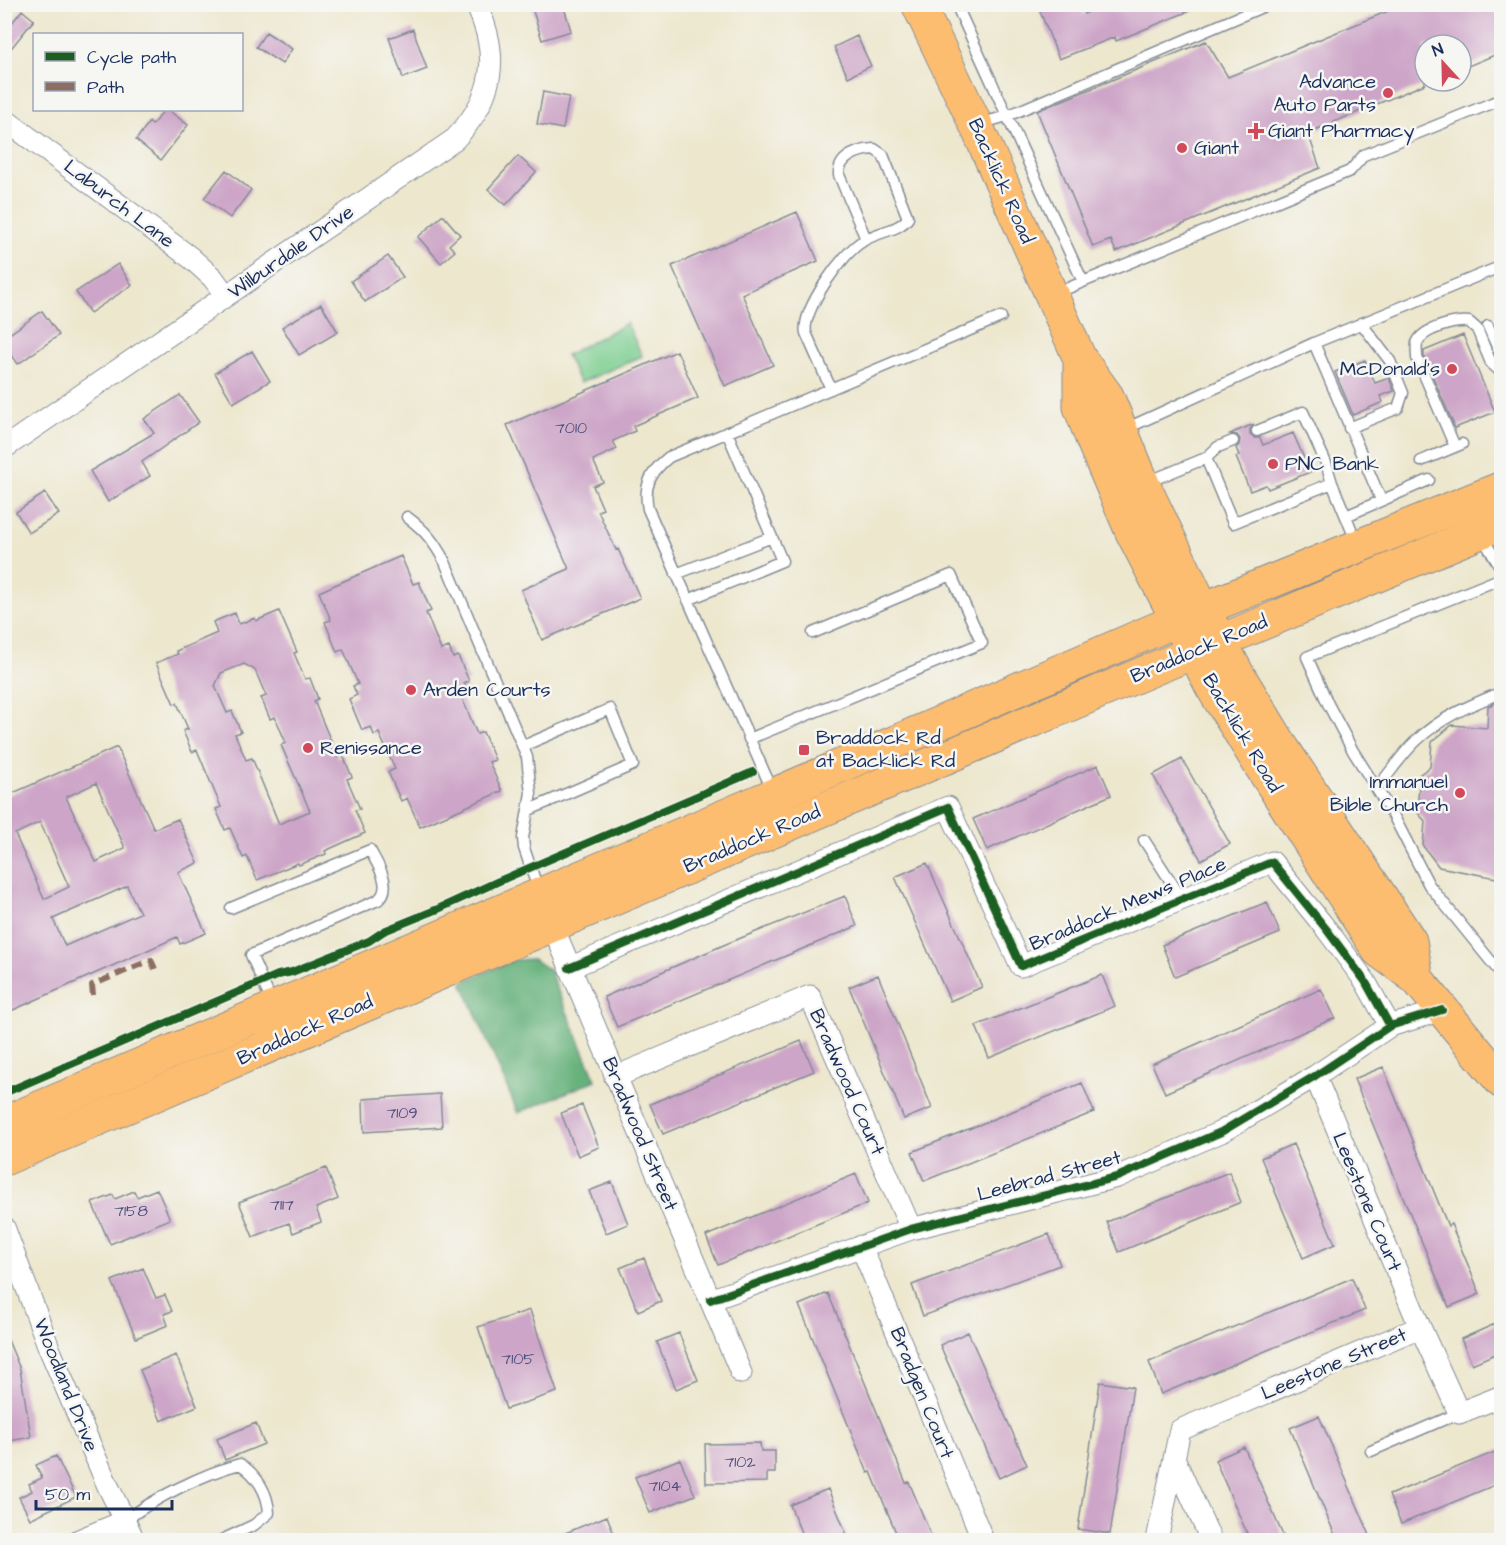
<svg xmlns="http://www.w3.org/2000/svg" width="1506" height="1545" viewBox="0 0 1506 1545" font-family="'Architects Daughter',sans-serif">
  <rect width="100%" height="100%" fill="#f6f6f2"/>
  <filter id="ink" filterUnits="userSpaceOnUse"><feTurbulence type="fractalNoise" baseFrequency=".0167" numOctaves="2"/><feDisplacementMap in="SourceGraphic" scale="12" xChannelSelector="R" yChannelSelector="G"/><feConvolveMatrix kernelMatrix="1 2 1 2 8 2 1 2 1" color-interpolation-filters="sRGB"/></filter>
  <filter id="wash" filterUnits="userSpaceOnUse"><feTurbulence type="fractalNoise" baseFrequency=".008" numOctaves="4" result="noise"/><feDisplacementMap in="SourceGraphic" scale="24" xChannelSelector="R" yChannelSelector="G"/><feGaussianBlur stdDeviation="1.35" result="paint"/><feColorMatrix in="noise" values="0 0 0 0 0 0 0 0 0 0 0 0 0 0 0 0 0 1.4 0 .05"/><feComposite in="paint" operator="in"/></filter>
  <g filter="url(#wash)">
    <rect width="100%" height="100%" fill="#ede7ce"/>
    <path fill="#7cce8f" stroke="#4c7e76" stroke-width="1.5" d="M627,323L642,356L580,383L566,355Z"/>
    <path fill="#65b17a" stroke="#40706c" stroke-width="1.5" d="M533,959L549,970L596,1080L518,1113L462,982L514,960Z"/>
    <g id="blocks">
      <path fill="#cda5c8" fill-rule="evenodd" d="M543,4H563L571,31L542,40L532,8Z
        M1037,4H1080L1084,14L1106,4L1204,5L1116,41L1115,37L1059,59Z
        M1405,4H1502V52L1461,69V45H1425V84L1308,133L1320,168L1116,252L1111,240L1093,247L1037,111L1206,41L1228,77Z
        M22,10L34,20L4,57V18L12,23Z
        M413,29L427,69L403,78L389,38Z
        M266,32L292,49L282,64L256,47Z
        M857,36L871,66L848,77L834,47Z
        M543,92L569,97L563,129L537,124Z
        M164,110H168L188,125L161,160L136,140L149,122L152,125Z
        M518,156L536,172L506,205L488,189Z
        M226,170L251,190L230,218L204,198Z
        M797,212L818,261L742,294L773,365L725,386L672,266Z
        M443,215L460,235L449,245L455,251L441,263L418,237Z
        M388,256L403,277L365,302L351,281Z
        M118,264L132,285L90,313L76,292Z
        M321,304L338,332L299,355L282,327Z
        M42,311L59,335L18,364L4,345V338Z
        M1463,335L1495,412L1455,428L1424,356V351Z
        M252,351L270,381L233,403L215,373Z
        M677,351L698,398L633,426L635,431L613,441L617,449L593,460L603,482L593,486L603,509L598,511L616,550L618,549L640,598L542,640L521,590L569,569L507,425Z
        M1365,360L1375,383L1389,378L1394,391L1380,396L1383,402L1353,415L1335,372Z
        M180,395L199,422L142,462L150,476L108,502L90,471L154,433L144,419Z
        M1254,424L1250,429V434L1255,438H1260L1263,445L1293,433L1310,472L1268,489L1266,485L1250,491L1236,457L1239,455L1236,448L1239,445L1240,439L1237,435L1230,434Z
        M45,493L59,514L29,533L16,512Z
        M401,556L413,584L419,582L431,611L426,613L441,650L449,647L453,658L458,656L469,681L464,683L469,695L462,698L477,734L483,732L495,760L489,762L502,791L420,827L407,798L401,801L388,772L395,769L379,733L374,735L371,727L362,730L349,699L357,695L353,686L358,684L343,649L337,652L325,622L331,620L319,592Z
        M279,611L297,652L294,653L305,679L310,678L318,699L314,701L338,758L343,755L352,777L347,779L360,809L355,810L365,833L325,851L326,854L299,865L298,863L257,880L247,856L243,858L230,828L225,830L216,809L221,807L197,750L192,752L183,731L188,729L177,703L174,704L156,663L178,654L176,651L217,633L213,622L235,613L239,624L255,618L256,621ZM244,664L255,670L266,696L261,698L270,719L275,717L286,743L281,745L310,811L279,824L252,758L246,760L235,734L241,732L232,711L227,713L215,686L221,673Z
        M1502,700V879L1439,867L1423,846L1425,821L1417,812L1420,774L1430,767L1432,742L1452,725L1487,728L1488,706Z
        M117,747L154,829L178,819L198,863L178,872L206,933L180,944L177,937L4,1014V797ZM96,783L125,848L96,862L66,797ZM40,822L69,887L44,899L15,834ZM127,886L140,913L65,946L53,919Z
        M1182,759L1230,844L1201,860L1153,775Z
        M1098,765L1111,795L987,850L973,819Z
        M927,863L982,987L950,1001L895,877Z
        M845,896L857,926L617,1027L604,997L726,944Z
        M1267,902L1280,933L1175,977L1162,945Z
        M878,975L932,1108L904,1119L849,987Z
        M1102,975L1115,1006L989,1058L976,1026Z
        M1321,989L1335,1018L1165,1093L1152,1064Z
        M801,1041L814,1071L663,1134L650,1104Z
        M1383,1067L1448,1226L1451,1224L1480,1294L1449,1307L1354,1079Z
        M1082,1083L1094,1112L924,1181L912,1152Z
        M440,1094L442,1127L364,1132L363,1099Z
        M582,1105L599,1147L578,1156L561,1113Z
        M1293,1144L1335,1244L1303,1258L1261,1158Z
        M326,1168L338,1199L316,1208L321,1222L293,1233L289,1223L253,1237L239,1202Z
        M1229,1172L1241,1202L1119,1252L1107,1222Z
        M856,1174L868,1203L718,1265L706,1236Z
        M612,1182L628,1224L606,1233L589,1191Z
        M157,1189L170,1219L110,1244L92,1203L113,1195L115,1199L134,1191L137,1197Z
        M1049,1234L1060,1265L923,1316L912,1285Z
        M644,1258L661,1301L638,1311L620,1268Z
        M143,1268L156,1298L165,1295L172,1311L164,1314L168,1325L136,1338L112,1281Z
        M1352,1278L1365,1310L1161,1394L1149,1362Z
        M828,1293L906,1483L909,1482L933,1540H899L871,1472L868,1473L799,1305Z
        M530,1310L557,1392L506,1409L478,1327Z
        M1502,1321V1351L1472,1364L1461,1339Z
        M968,1332L1027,1465L999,1478L940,1345Z
        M5,1333L20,1369L31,1437L4,1442Z
        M679,1333L698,1380L676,1389L657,1342Z
        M176,1355L197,1406L161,1421L140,1370Z
        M1100,1382L1133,1387L1110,1534L1078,1529Z
        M1319,1416L1372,1540H1337L1290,1428Z
        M256,1423L264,1444L225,1460L217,1439Z
        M760,1443L761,1451H775V1473H767V1482L706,1483L705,1444Z
        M1244,1447L1285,1540H1250L1215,1460Z
        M1502,1449V1482L1401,1524L1389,1495Z
        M56,1456L76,1497L30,1519L19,1497L32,1491L29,1484L42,1478L36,1465Z
        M680,1459L695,1495L650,1513L635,1477Z
        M828,1489L849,1540H804L790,1505Z
        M607,1516L616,1540H548Z"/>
    </g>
  </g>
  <g filter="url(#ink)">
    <use href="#blocks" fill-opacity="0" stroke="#848b96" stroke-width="1.5"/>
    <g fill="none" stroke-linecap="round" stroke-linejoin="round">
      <g stroke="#848b96" stroke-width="13">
        <path id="lane" d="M956,4L1083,282
          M979,124L1007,116L1269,4
          M1054,294L1350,171L1364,155L1502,99
          M1488,326L1502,358
          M1314,343L1381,500
          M831,389L806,333C801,311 843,252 863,241C876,232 899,231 908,218L883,155L874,149C858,150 838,157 839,175L866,239
          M1349,428L1398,408L1403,393L1390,361L1361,323
          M1123,430L1314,343L1502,266
          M1257,431L1303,412L1326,463L1332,483
          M1455,447L1417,358C1417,353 1416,347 1417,343C1423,328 1455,321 1469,322L1477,329L1491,363L1502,373
          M1206,458L1218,447L1233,441
          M1421,461L1462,444
          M1145,483L1206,458L1233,523L1332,483L1357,543
          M1346,516L1429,480
          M407,517C426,531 434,542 445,562L527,757L531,793L523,838L524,848L539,892
          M1481,535L1502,570
          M676,574L772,537
          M1502,578L1307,657L1328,704L1353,751L1393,815L1429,885L1502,975
          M688,600L782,561L727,432
          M749,739L982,643L951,575L813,633
          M523,746L610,709L633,765L529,810
          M1377,788C1390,773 1402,754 1416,741C1441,717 1471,705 1502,692
          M773,792L648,509C643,486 651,471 669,457L1001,317
          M1144,840L1182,899
          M231,908L370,850C377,864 394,887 378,900L251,955L273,1005
          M1371,1451L1459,1413
          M125,1521C152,1499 205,1473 240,1464C257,1475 268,1493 269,1513L254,1525L222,1540"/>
      </g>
      <g stroke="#848b96" stroke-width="23">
        <path id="street" d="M4,119L191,258L213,278L226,296
          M4,448L455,139C494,97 501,56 476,4
          M548,915L741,1373
          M569,968L948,807L1021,966L1272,862L1327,930L1365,981L1390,1026
          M1315,1076L1420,1327
          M615,1077L810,996L911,1229
          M4,1227L49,1348L107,1484L134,1540
          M861,1246L983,1540
          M710,1300L911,1229L1117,1177L1221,1132L1315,1076L1390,1026L1442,1010
          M1175,1460L1211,1540
          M79,1540L125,1521
          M1157,1540L1180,1430L1420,1327L1459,1413L1502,1396"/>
      </g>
      <g stroke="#848b96" stroke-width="35">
        <path id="primary" d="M918,4L976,125L1080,359L1107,396L1143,484L1203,609L1237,673L1284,750L1410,941L1417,979
          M1080,359V407L1093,441L1132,532L1212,687L1260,765L1379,951L1417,979L1502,1082
          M4,1123L734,812L1203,609L1502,488
          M4,1159C503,946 1001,731 1502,523"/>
      </g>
      <use href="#lane" stroke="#fff" stroke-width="10"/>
      <use href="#street" stroke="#fff" stroke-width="21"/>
      <use href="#primary" stroke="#fcbd6f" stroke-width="33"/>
      <path stroke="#8d6e63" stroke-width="6" stroke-dasharray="12 6" stroke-linecap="butt" d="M93,995L92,985L151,960L155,969"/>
      <g stroke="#f6f6f2" stroke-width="11">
        <path id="cycleway" d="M569,968L948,807L1021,966L1272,862L1327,930L1365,981L1390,1026
          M4,1093L278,975L292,972L369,941L384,931L438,909L499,881L753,772
          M710,1300L911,1229L1117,1177L1221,1132L1315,1076L1390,1026L1442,1010"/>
      </g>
      <use href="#cycleway" stroke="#1b5e20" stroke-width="8"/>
    </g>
  </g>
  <g fill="#d1495b" stroke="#f6f6f2" stroke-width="2">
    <circle cx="1388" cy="93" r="6"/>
    <path d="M1253 122h6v6h6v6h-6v6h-6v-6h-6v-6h6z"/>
    <circle cx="1182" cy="148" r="6"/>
    <circle cx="1452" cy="369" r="6"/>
    <circle cx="1273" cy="464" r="6"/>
    <circle cx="411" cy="690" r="6"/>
    <circle cx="308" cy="748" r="6"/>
    <rect x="798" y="744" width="12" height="12" rx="3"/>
    <circle cx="1460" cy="793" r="6"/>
  </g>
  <g text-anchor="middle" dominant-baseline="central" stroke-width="5" stroke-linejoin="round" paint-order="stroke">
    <g font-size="16" fill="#484c78">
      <text x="571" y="428">7010</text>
      <text x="402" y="1113">7109</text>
      <text x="282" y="1205">7117</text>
      <text x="131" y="1211">7158</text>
      <text x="518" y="1359">7105</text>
      <text x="740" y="1462">7102</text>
      <text x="665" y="1486">7104</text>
    </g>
    <g font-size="20" fill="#1b2f5e" stroke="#f6f6f2" text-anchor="start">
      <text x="1376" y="82" text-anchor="end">Advance<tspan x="1376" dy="23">Auto Parts</tspan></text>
      <text x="1268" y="131">Giant Pharmacy</text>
      <text x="1194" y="148">Giant</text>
      <text x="1440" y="369" text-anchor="end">McDonald's</text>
      <text x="1285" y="464">PNC Bank</text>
      <text x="423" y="690">Arden Courts</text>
      <text x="816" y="738">Braddock Rd<tspan x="816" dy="23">at Backlick Rd</tspan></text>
      <text x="320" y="748">Renissance</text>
      <text x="1448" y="782" text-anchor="end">Immanuel<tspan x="1448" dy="23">Bible Church</tspan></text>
    </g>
    <g font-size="20" fill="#1b2f5e" stroke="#f6f6f2">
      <text transform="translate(1001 181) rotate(66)">Backlick Road</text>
      <text transform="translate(119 204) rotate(37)">Laburch Lane</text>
      <text transform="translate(291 252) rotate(-35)">Wilburdale Drive</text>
      <text transform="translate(1199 649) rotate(-23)">Braddock Road</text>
      <text transform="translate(1242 733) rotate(59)">Backlick Road</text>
      <text transform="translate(752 839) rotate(-23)">Braddock Road</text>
      <text transform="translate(1128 904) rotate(-23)">Braddock Mews Place</text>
      <text transform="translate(305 1030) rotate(-24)">Braddock Road</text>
      <text transform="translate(847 1082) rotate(66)">Bradwood Court</text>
      <text transform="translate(640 1134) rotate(67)">Bradwood Street</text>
      <text transform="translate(1049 1176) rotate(-15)">Leebrad Street</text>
      <text transform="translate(1367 1202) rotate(67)">Leestone Court</text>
      <text transform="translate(1334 1364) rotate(-23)">Leestone Street</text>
      <text transform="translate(66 1385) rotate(68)">Woodland Drive</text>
      <text transform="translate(922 1393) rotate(68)">Bradgen Court</text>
    </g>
  </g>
  <rect width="1506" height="1545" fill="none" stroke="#f6f6f2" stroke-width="24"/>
  <rect x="33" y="33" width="210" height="78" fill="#f6f6f2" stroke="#9ea6b7" stroke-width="1.5"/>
  <rect x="45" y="52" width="30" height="9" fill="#1b5e20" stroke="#9ea6b7" stroke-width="1.5"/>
  <text x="87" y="63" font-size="18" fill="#1b2f5e">Cycle path</text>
  <rect x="45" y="82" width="30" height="9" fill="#8d6e63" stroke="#9ea6b7" stroke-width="1.5"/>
  <text x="87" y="93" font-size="18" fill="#1b2f5e">Path</text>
  <g transform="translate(1443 63) rotate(338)"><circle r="28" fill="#f6f6f2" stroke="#9ea6b7" stroke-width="1.5"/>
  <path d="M0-4.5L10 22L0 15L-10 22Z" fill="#d1495b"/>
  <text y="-9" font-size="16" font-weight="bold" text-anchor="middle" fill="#1b2f5e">N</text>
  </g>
  <path d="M36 1500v9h136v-9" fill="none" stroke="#1b2f5e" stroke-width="3"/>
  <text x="45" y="1500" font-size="18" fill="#1b2f5e" stroke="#f6f6f2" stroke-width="4.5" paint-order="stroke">50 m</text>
</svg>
